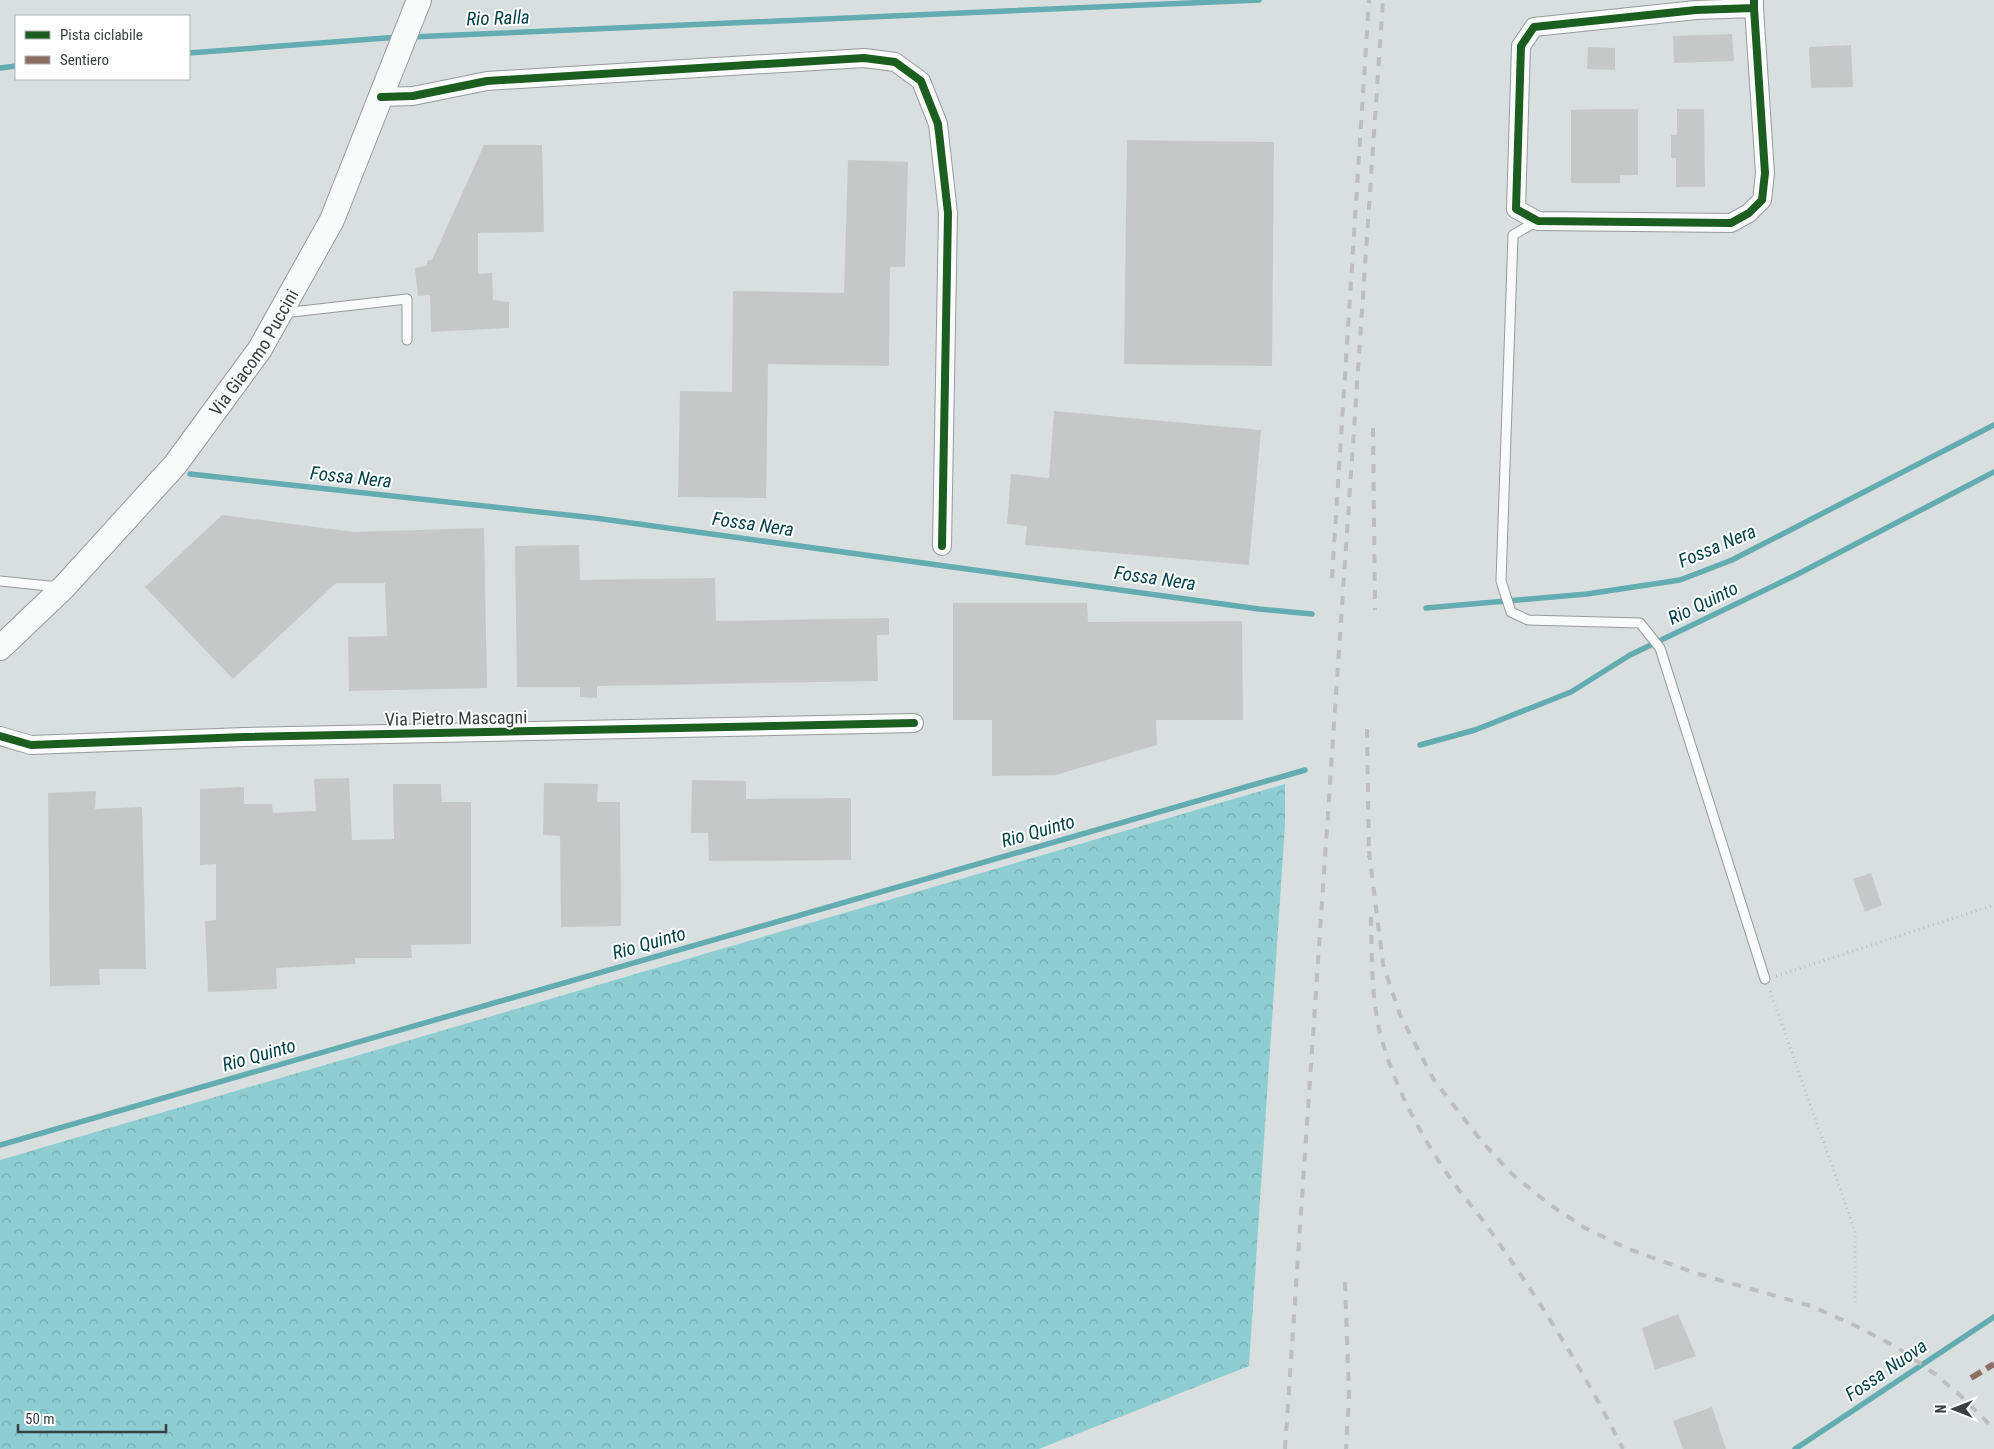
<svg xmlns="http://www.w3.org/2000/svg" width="1994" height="1449" viewBox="0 0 1994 1449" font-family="'Roboto Condensed',sans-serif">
  <defs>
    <pattern id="forest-crowns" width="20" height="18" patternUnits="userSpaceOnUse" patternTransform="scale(1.25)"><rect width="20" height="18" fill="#8eced3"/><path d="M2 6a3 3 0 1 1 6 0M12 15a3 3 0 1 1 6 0" fill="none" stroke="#75a9ad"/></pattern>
  </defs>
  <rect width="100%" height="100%" fill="#d9dfdf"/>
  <path fill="url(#forest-crowns)" d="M1285,784V825L1249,1366L1039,1449H0V1160Z"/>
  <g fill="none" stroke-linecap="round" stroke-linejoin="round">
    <path stroke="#63acb2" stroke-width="5.5" d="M410,37L1259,0
      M189,53L399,37
      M0,68L16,66
      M190,474L595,518L1259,609L1312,614
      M1426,608L1587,594L1680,580L1732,560L1994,425
      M1420,745L1475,730L1571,692L1630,655L1796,575L1994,472
      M0,1145L1305,770
      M1795,1449L1994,1317"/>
  </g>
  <path fill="#c6c8c7" d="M1732,34L1734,61L1674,63L1673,36Z
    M1851,45L1853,87L1811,88L1809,47Z
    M1588,47L1615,48V70L1587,69Z
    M1601,109H1638V175H1620V183H1571V110Z
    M1677,109H1704L1705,187H1676V158H1671V135H1677Z
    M1127,140L1274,142L1272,366L1124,364Z
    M484,145H542L544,232L478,233V274L492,273L493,300L509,302V328L431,332L430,295L418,296L415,268L426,266L428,260H432Z
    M848,160L908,162L905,267H890L889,366L768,364L766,498L678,497L680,391L732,392L733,291L844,293Z
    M1054,411L1261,430L1249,565L1025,545L1027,526L1007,524L1011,474L1049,478Z
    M222,515L354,532L484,528L487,688L349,691L348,637L387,636L385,583H336L233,679L145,587Z
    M579,545L580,580L715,578L716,621L889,618V635H877L878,681L597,686V698L580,697V687H517L515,546Z
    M953,603H1087L1088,622L1242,621L1243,720H1156L1157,745L1056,775L992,776V720H953Z
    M349,778L352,840L394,839L393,784H441L442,802H471V944L411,945L412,958H355V964L276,968L277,989L208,992L205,921L216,920V864L200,865V789L244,787V804H272L273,813L316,811L314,779Z
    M692,780L746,781V799L851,798V860L709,861L708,833H691Z
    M544,783L598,784L597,802H620L621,926L561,927L560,836L543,835Z
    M96,791L95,809L142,807L146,969H99L100,985L50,986L48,793Z
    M1871,873L1882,905L1865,912L1853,879Z
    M1678,1314L1696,1356L1655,1370L1642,1328Z
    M1712,1407L1726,1449H1683L1673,1421Z"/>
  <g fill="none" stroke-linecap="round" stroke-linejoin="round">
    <g stroke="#979b9c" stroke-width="11">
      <path id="lane" d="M1537,221L1513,235L1501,581L1511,612L1528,620L1640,623L1660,648L1765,979
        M283,313L407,299V340
        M0,581L59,587"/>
    </g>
    <g stroke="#979b9c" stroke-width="20">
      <path id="street" d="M1754,0V8L1765,173L1762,200L1749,213L1731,223L1538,221L1516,209L1521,46L1534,27L1696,10L1754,8
        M381,97L413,96L487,81L864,58L895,62L921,81L938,124L948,213L942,546
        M0,736L31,745L244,737L914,723"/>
    </g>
    <g stroke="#979b9c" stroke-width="26">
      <g id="secondary">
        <path id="s1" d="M0,648L64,587L175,465L260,349L332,220L419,0"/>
      </g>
    </g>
    <path stroke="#bbbebe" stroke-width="3" stroke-dasharray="1 4" stroke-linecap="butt" d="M1776,976L1994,905
      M1770,991L1855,1231V1305"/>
    <use href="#lane" stroke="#f9fafa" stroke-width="9"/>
    <use href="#street" stroke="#f9fafa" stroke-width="18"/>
    <use href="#secondary" stroke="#f9fafa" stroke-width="24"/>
    <path stroke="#bdbebe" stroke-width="4" stroke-dasharray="9 9" stroke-linecap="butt" d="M1373,428L1375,610
      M1332,578L1369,0
      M1367,729L1369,857
      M1369,851L1383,964L1400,1015L1434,1080L1483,1143L1513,1175L1549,1204L1585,1228L1626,1248L1695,1273L1811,1306L1854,1325L1898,1348L1935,1374L1962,1397L1994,1429
      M1371,917C1372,957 1371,999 1381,1037C1396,1091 1423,1140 1455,1185C1468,1202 1482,1218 1494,1236C1542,1304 1586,1375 1623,1449
      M1345,1282L1349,1396L1346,1449
      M1285,1449L1383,0"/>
    <path stroke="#8d6e63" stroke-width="6" stroke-dasharray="12 6" stroke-linecap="butt" d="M1971,1378L1994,1364"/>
    <g stroke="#fff" stroke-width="11">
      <path id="cycleway" d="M1754,0V8L1765,173L1762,200L1749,213L1731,223L1538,221L1516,209L1521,46L1534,27L1696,10L1754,8
        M381,97L413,96L487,81L864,58L895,62L921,81L938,124L948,213L942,546
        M0,736L31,745L244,737L914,723"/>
    </g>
    <use href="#cycleway" stroke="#1b5e20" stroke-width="8"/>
  </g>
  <g text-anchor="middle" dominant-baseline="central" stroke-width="4" stroke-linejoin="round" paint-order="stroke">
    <g font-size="18" fill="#393e3e" stroke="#fff">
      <text stroke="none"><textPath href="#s1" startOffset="391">Via Giacomo Puccini</textPath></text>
      <text transform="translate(456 718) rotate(-1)">Via Pietro Mascagni</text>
    </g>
    <g font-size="19" font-style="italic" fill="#024247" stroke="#fff">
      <text transform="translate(498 18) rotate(-2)">Rio Ralla</text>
      <text transform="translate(351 477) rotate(6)">Fossa Nera</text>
      <text transform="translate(753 524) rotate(8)">Fossa Nera</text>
      <text transform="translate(1717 546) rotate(-23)">Fossa Nera</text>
      <text transform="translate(1155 578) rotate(8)">Fossa Nera</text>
      <text transform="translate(1703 603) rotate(-26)">Rio Quinto</text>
      <text transform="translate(1038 831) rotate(-16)">Rio Quinto</text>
      <text transform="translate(649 943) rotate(-16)">Rio Quinto</text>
      <text transform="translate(259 1055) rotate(-16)">Rio Quinto</text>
      <text transform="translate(1886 1370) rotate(-34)">Fossa Nuova</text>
    </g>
  </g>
  <rect x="15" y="15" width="175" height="65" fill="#ffffff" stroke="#b0b2b2"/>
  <rect x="25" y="31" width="25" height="8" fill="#1b5e20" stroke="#b0b2b2"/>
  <text x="60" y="40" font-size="15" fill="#393e3e">Pista ciclabile</text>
  <rect x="25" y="56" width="25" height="8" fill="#8d6e63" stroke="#b0b2b2"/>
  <text x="60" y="65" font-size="15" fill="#393e3e">Sentiero</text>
  <g transform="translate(1954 1409) rotate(270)" stroke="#ffffff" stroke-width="4" paint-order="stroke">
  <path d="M0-4L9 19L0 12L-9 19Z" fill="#393e3e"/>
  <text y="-8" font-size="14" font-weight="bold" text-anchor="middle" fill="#393e3e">N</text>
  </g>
  <path d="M18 1424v8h148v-8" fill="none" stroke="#393e3e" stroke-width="2.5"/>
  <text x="25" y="1424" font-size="15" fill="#393e3e" stroke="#ffffff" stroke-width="4" paint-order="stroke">50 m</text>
</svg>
